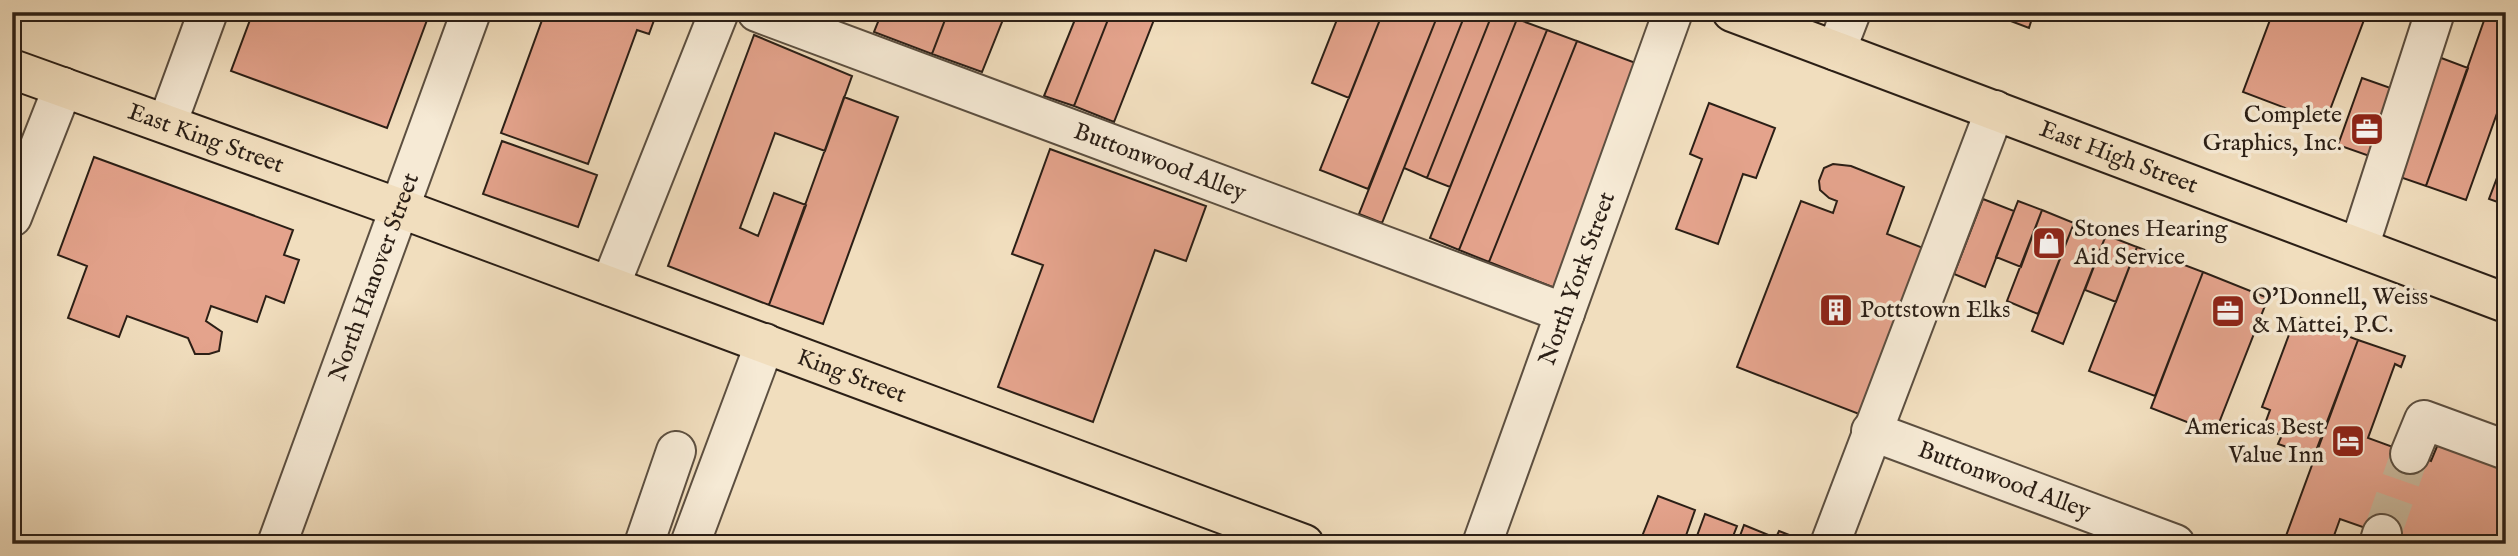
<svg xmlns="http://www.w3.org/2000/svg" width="2518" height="556" viewBox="0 0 2518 556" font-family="'IM FELL English',serif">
  <rect width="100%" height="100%" fill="#f1debe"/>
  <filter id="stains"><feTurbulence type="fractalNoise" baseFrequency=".00286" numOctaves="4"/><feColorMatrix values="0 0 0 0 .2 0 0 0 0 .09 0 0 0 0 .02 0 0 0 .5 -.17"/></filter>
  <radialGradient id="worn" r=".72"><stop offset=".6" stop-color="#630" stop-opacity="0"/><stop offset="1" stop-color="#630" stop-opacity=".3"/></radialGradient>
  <path fill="#e4a38c" stroke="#2b1f16" stroke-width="2" d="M253,12H430L387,128L231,71Z
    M545,12H657L649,34L637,30L588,164L501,133Z
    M882,12H948L932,54L874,32Z
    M948,12H1006L982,72L932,54Z
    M1078,12H1111L1074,106L1044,96Z
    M1111,12H1157L1114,122L1074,106Z
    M1340,12H1383L1349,98L1312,83Z
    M1383,12H1439L1368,189L1320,170Z
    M1439,12H1466L1382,223L1359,214Z
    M1466,12H1493L1427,178L1404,168Z
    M1493,12L1517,19L1450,187L1427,178Z
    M1987,12H2034L2029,28Z
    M2273,12H2367L2325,123L2243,92Z
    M2487,12H2506V88L2466,200L2426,186Z
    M1517,19L1547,30L1459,250L1430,238Z
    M1547,30L1577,41L1489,262L1459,250Z
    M754,35L852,76L825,151L775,133L740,228L758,236L774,193L806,205L769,305L668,266Z
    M1577,41L1649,68L1560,290L1489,262Z
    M2436,56L2468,68L2426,186L2394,175Z
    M2362,78L2402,92L2378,159L2338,145Z
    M844,97L898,117L823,324L769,305Z
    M1709,103L1775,128L1756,178L1743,174L1718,244L1676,229L1702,159L1690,154Z
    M502,141L597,175L578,227L483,194Z
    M1050,149L1206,206L1186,261L1155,250L1093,422L998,387L1043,265L1012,254Z
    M2506,154V205L2489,199Z
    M94,157L293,230L284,255L299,260L284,303L266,296L257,322L211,306L206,321L222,332L219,351L209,354H195L188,338L127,316L119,337L68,318L87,266L58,255Z
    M1833,164L1851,166L1904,187L1887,234L1936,253L1872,419L1737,367L1801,201L1833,213L1837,201L1829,198L1820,190L1819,181L1824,168Z
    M1983,199L2014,211L1985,287L1954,274Z
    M2018,201L2042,210L2021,267L1996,257Z
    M2042,210L2074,223L2038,314L2007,301Z
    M2074,223L2106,235L2063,344L2032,331Z
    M2106,235L2137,247L2116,302L2085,290Z
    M2137,247L2203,272L2155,396L2089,371Z
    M2203,272L2268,298L2215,433L2151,408Z
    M2296,316L2358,340L2314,456L2278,444L2282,435L2263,429L2270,410L2262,407Z
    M2358,340L2405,356L2401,367L2395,364L2368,438L2431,461L2438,444L2506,469V544H2405L2403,541L2340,519L2331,544H2283Z
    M1658,496L1695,510L1683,544H1639Z
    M1705,514L1737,526L1730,544H1694Z
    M1744,525L1776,538L1774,544H1737Z
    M1779,531L1812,544H1773Z"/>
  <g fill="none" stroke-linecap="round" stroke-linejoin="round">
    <path stroke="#c9b89c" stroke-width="38" stroke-dasharray="38 19" stroke-linecap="butt" d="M2382,534L2410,454"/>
    <g stroke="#5c4f40" stroke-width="42">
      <g id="minor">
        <path id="s1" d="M757,12L1565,313"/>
        <path d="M1836,51L1851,12"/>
        <path d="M167,124L208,12"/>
        <path d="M12,217L63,87"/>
        <path d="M2359,247L2435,12"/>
        <path d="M610,286L719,12"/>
        <path id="s2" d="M1871,431L2175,544"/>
        <path d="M2410,454L2424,420L2506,450"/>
        <path id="s3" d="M277,544L471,12"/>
        <path d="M644,544L676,451"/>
        <path d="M690,544L765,343"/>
        <path id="s4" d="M1482,544L1673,12"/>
        <path d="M1830,544L1995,110"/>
        <path d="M2379,544L2382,534"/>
      </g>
    </g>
    <g stroke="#2b1f16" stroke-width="42">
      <g id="major">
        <path id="s5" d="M1732,12L2506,303"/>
        <path id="s6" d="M12,69L399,208L1304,544"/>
      </g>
    </g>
    <use href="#minor" stroke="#f6ead5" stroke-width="38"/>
    <use href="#major" stroke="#f1debe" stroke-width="38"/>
  </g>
  <defs>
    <g id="office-square" transform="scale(1.75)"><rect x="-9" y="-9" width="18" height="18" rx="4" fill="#8f2418" stroke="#f6ead5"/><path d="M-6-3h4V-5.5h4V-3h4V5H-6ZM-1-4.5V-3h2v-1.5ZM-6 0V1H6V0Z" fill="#fff"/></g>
    <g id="shop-square" transform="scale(1.75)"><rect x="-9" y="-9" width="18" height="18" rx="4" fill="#8f2418" stroke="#f6ead5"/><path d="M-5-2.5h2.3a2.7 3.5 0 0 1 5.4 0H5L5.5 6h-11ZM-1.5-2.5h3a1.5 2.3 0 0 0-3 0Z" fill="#fff"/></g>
    <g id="building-square" transform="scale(1.75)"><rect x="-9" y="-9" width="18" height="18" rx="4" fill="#8f2418" stroke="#f6ead5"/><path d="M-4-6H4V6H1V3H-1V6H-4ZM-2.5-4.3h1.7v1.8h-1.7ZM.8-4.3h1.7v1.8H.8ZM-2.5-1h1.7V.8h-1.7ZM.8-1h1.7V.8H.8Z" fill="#fff"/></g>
    <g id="hotel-square" transform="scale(1.75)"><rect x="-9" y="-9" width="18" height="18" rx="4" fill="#8f2418" stroke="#f6ead5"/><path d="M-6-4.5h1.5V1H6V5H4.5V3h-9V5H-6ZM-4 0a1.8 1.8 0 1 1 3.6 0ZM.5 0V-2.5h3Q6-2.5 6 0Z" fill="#fff"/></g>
  </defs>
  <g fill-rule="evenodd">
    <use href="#office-square" x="2367" y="129"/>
    <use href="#shop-square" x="2049" y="243"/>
    <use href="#building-square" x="1836" y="310"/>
    <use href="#office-square" x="2228" y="311"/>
    <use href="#hotel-square" x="2348" y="441"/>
  </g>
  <g text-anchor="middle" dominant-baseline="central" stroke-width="7" stroke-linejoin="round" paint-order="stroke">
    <g font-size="24" fill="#2b1f16" stroke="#f6ead5" text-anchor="start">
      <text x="2342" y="115" text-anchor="end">Complete<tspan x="2342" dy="28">Graphics, Inc.</tspan></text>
      <text x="2074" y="229">Stones Hearing<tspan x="2074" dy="28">Aid Service</tspan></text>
      <text x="2252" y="297">O'Donnell, Weiss<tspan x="2252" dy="28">&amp; Mattei, P.C.</tspan></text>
      <text x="1860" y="310">Pottstown Elks</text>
      <text x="2324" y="427" text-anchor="end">Americas Best<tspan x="2324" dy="28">Value Inn</tspan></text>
    </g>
    <g font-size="24" fill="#2b1f16" stroke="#f6ead5">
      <text stroke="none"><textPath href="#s6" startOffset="206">East King Street</textPath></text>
      <text stroke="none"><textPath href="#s5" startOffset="413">East High Street</textPath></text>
      <text stroke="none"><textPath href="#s1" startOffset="430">Buttonwood Alley</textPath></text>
      <text stroke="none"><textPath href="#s3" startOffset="284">North Hanover Street</textPath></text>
      <text stroke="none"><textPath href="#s4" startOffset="282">North York Street</textPath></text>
      <text stroke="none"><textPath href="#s6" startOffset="894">King Street</textPath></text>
      <text stroke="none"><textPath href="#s2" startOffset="142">Buttonwood Alley</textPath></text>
    </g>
  </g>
  <rect width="2518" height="556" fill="none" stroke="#f1debe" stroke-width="42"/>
  <rect x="14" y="14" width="2490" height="528" fill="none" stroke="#2b1f16" stroke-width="3.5"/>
  <rect x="21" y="21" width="2476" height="514" fill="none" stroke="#2b1f16" stroke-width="2"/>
  <rect width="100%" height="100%" filter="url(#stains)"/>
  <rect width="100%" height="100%" fill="url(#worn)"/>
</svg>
